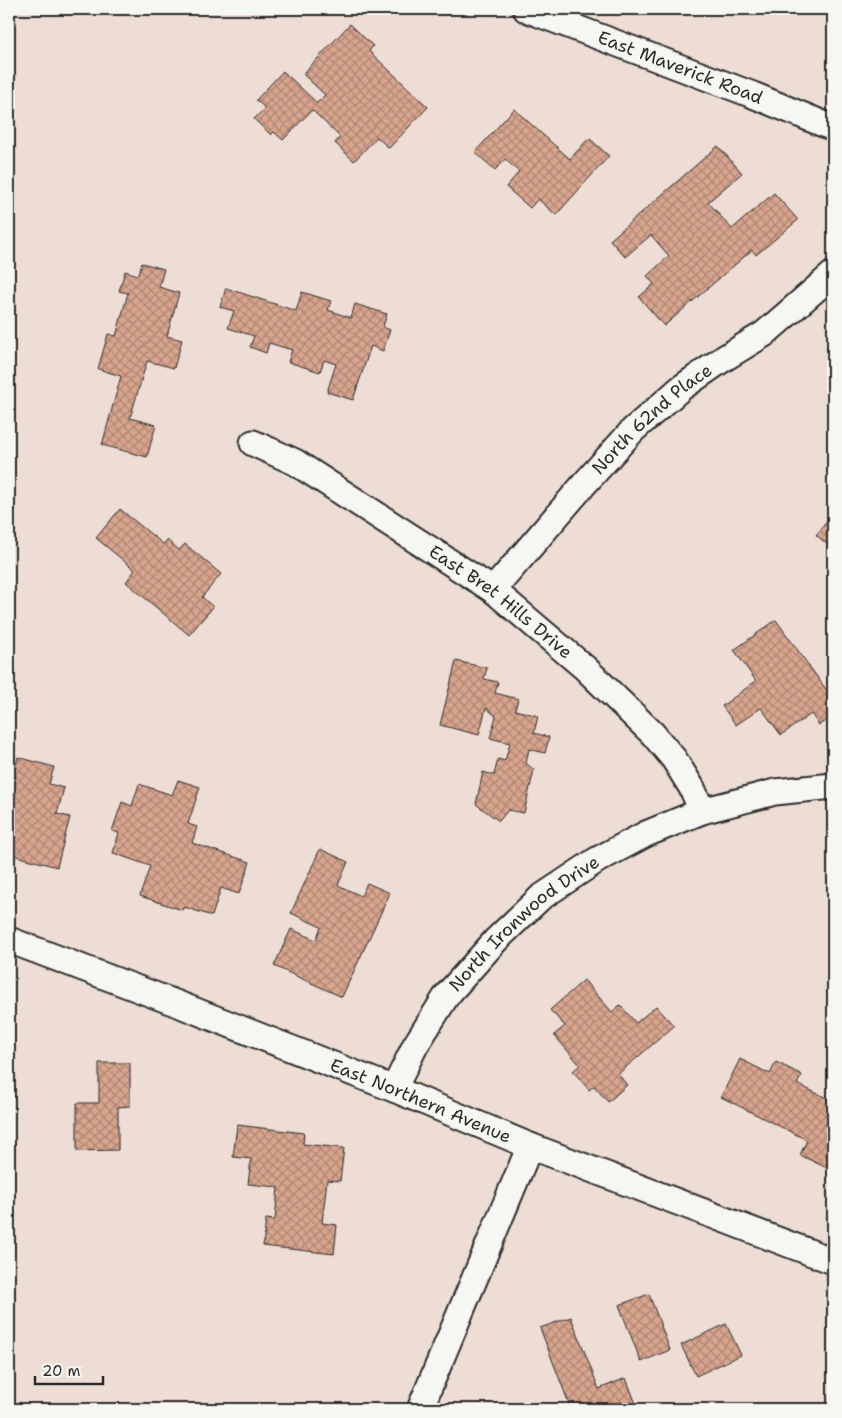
<svg xmlns="http://www.w3.org/2000/svg" width="842" height="1418" viewBox="0 0 842 1418" font-family="'Shantell Sans',sans-serif">
  <defs>
    <pattern id="building-cross-hatch" width="8" height="8" patternUnits="userSpaceOnUse" patternTransform="scale(1.25)"><rect width="8" height="8" fill="#d8a48d"/><path d="M0 0l8 8M0 8l8-8" fill="none" stroke="#af8673"/></pattern>
  </defs>
  <rect width="100%" height="100%" fill="#edddd4"/>
  <filter id="ink" filterUnits="userSpaceOnUse"><feTurbulence type="fractalNoise" baseFrequency=".02" numOctaves="2"/><feDisplacementMap in="SourceGraphic" scale="10" xChannelSelector="R" yChannelSelector="G"/><feConvolveMatrix kernelMatrix="1 2 1 2 8 2 1 2 1" color-interpolation-filters="sRGB"/></filter>
  <g filter="url(#ink)">
    <path fill="url(#building-cross-hatch)" stroke="#2b2b2b" d="M350,24L373,46L369,51L428,107L389,148L377,137L354,161L335,143L340,137L312,110L283,140L274,132L271,135L254,119L265,108L256,100L283,71L317,103L325,95L303,74Z
      M514,109L570,159L589,138L609,156L556,215L538,199L530,208L506,187L519,172L505,159L495,170L475,152Z
      M718,146L742,173L708,202L732,229L774,193L798,220L756,255L752,250L664,326L639,297L654,284L647,276L669,256L651,235L625,257L610,240Z
      M142,263L164,269L159,287L179,293L167,336L182,340L174,368L147,361L130,418L156,425L147,457L102,445L121,376L98,369L108,334L116,336L128,293L119,291L125,271L138,275Z
      M226,288L296,311L302,292L331,301L328,310L351,318L355,304L387,314L383,327L390,330L383,351L371,346L353,400L327,392L336,364L324,360L320,372L288,362L292,350L269,343L266,353L250,347L254,336L228,328L234,311L220,307Z
      M120,509L163,544L167,540L179,550L185,544L221,574L202,597L213,607L189,635L126,582L135,570L96,538Z
      M833,514V549L816,535Z
      M776,620L833,699V716L819,725L811,714L781,735L761,708L736,725L722,706L756,681L734,650Z
      M456,661L487,668L484,679L498,682L495,693L518,699L515,710L538,716L534,733L549,737L545,753L529,749L526,763L534,770L524,813L508,810L499,821L476,804L483,772L494,775L498,759L505,761L510,743L490,738L496,716L486,708L479,735L440,725Z
      M18,757L54,767L49,784L64,788L57,814L70,817L57,867L9,854V789Z
      M178,780L200,787L188,824L197,827L192,843L250,862L239,894L221,888L212,916L184,907L182,910L140,896L150,866L113,853L119,833L112,831L122,802L132,806L139,784L172,795Z
      M320,849L348,862L338,885L361,896L367,883L390,893L342,997L274,966L291,929L316,940L321,927L291,913Z
      M584,980L612,1012L620,1005L636,1023L656,1006L674,1026L618,1074L627,1085L608,1102L594,1086L589,1090L573,1071L580,1065L554,1035L565,1026L550,1010Z
      M740,1059L770,1074L776,1062L802,1075L797,1084L833,1101L831,1110L833,1112V1171L800,1155L807,1140L721,1097Z
      M99,1063H130V1106L118,1107V1150L77,1151V1103H99Z
      M237,1125L304,1133L303,1144L344,1148L340,1181L327,1180L322,1223L337,1225L334,1254L263,1246L266,1219L275,1220L278,1187L248,1184L251,1159L233,1157Z
      M649,1294L670,1350L641,1362L619,1305Z
      M571,1317L599,1389L626,1378L638,1409H571L540,1328Z
      M726,1324L741,1355L696,1376L681,1345Z"/>
    <g fill="none" stroke-linecap="round" stroke-linejoin="round">
      <g stroke="#2b2b2b" stroke-width="29">
        <g id="minor">
          <path id="s1" d="M526,9L753,95L833,128"/>
          <path id="s2" d="M253,443L295,462L493,590L585,668L653,734L674,759L692,788L702,811"/>
          <path id="s3" d="M493,590L586,482L633,430L681,388L723,359L764,334L833,274"/>
          <path id="s4" d="M9,940L178,1004L394,1089L530,1146L833,1261"/>
          <path id="s5" d="M394,1089L415,1046L447,995L496,940L540,898L597,860L646,834L702,811L775,792L833,786"/>
          <path d="M420,1409L530,1146"/>
        </g>
      </g>
      <use href="#minor" stroke="#f6f6f2" stroke-width="25"/>
    </g>
  </g>
  <g text-anchor="middle" dominant-baseline="central" stroke-width="5" stroke-linejoin="round" paint-order="stroke">
    <g font-size="18" fill="#2b2b2b" stroke="#f6f6f2">
      <text stroke="none"><textPath href="#s1" startOffset="165">East Maverick Road</textPath></text>
      <text stroke="none"><textPath href="#s3" startOffset="234">North 62nd Place</textPath></text>
      <text stroke="none"><textPath href="#s2" startOffset="295">East Bret Hills Drive</textPath></text>
      <text stroke="none"><textPath href="#s5" startOffset="214">North Ironwood Drive</textPath></text>
      <text stroke="none"><textPath href="#s4" startOffset="442">East Northern Avenue</textPath></text>
    </g>
  </g>
  <rect width="842" height="1418" fill="none" stroke="#f6f6f2" stroke-width="30"/>
  <rect x="15" y="15" width="812" height="1388" fill="none" stroke="#2b2b2b" stroke-width="2" filter="url(#ink)"/>
  <path d="M35 1376v8h68v-8" fill="none" stroke="#2b2b2b" stroke-width="2.5"/>
  <text x="42" y="1376" font-size="15" fill="#2b2b2b" stroke="#f6f6f2" stroke-width="4" paint-order="stroke">20 m</text>
</svg>
